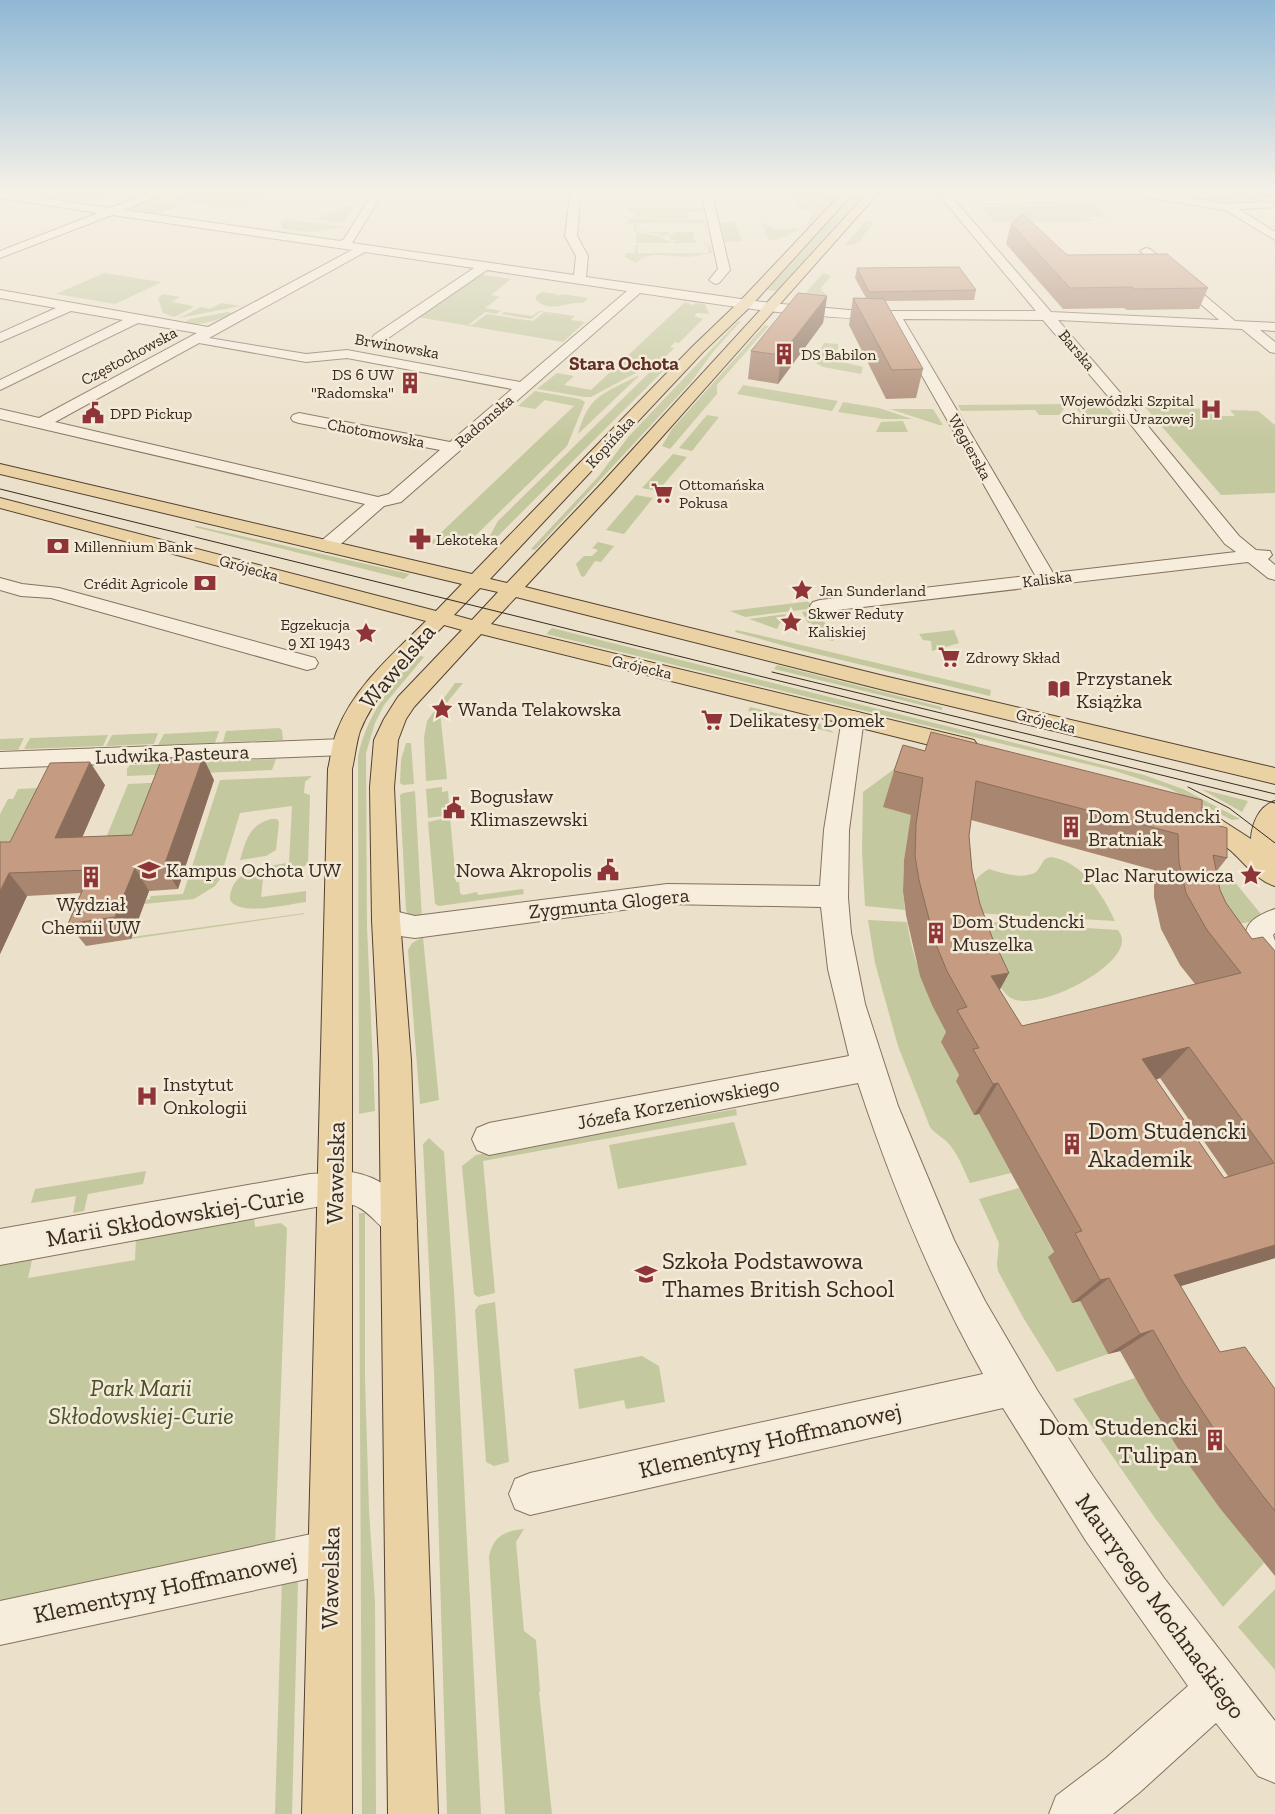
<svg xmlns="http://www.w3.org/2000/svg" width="1275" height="1814" viewBox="0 0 1275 1814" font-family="'Zilla Slab',serif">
  <rect width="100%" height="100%" fill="#ebe0c9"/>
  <path fill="#c4c89e" d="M50,190H84L115,195L93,202L48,196Z
    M192,190H279L236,209L168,200Z
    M791,190H829L810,210H800Z
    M834,190H836L833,201L805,230L814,210Z
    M858,190H867L776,291L767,290Z
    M1159,192L1187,196L1232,197L1250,204L1218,203Z
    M151,199L178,203V206L157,214L127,208Z
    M692,201H700L703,212H654L686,213L687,218L636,217V212H628V209L624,207L633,208V202H642H635V208H701L700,202Z
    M1098,202L1101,204L980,205L978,203Z
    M346,205L355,206L343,223L317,219Z
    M1093,205L1107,217H1087L1091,221L995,222L981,207Z
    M627,219H704L707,230L697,231L705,230L704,223H637V230L645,231H634V223L625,224L628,222Z
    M284,220H287L346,227L310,232L282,229L281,221Z
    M866,220L873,224L858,243L844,246Z
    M735,222L742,241L725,242L721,223Z
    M762,223L775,229L800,228L787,236L769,241Z
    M636,232L663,237L664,240L671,241V243H636Z
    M648,232H669L670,235H679L673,234L674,232H694L693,240H696V243H674V241L681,240H671L670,235L663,236Z
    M700,244L710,245L712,253C703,254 693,257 684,257C668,257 650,250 636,263L625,257V253H635V245H646L637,246L638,253H709L708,246Z
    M104,273L162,282L115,304L56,294Z
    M823,273L831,276L820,289L827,295L805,294Z
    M478,274L511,279L491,295L500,297L485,308L501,311L496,314L485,312L468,325H472L487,314L533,321L543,313L568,317L540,312L531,319L501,314L505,312L532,316L539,311L575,316L571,320L585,322L563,342L417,317Z
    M542,292L557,294L556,296L562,294L588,298L583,303C567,301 551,314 536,300V296Z
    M163,294L180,297L172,302L193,306L192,308L174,317L163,313L158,298Z
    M685,302L693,305L695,303L705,304L709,314L697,313L694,316L703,319L679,343L675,342L670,347L674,348L664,358L591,397H585L537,389L557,373L574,376L564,385L591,390Z
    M221,303L241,306L179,318L201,307L210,309Z
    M228,312L233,313C216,321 203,326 184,323L190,319Z
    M738,321H741L713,352L691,382L535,550L531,549L598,477L629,436Z
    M765,325L769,326L717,385V394L670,449L662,446L672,429Z
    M824,343L838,344V361L863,367L861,374L823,367L814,362Z
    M671,359H675L493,541L488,539L498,521L654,368Z
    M637,376H639L578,434C589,394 604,394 637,376Z
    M743,385L838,401L832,411L737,394Z
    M535,391L580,399L585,402L567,446L472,539L451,544H429L574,406L545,400L535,409L518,406Z
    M1073,399H1101L1119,421H1086L1071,401Z
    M843,402L879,408L912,419H884L838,412Z
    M1068,404L1059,415H1039L1035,410L961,411L958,405Z
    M1145,407L1213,409L1219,416H1235L1230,410L1258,411L1275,425V493L1221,495Z
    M890,409H933L943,425H939Z
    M707,415L719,417L692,451L679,448Z
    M903,421L908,432H876L881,422Z
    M673,454L687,457L658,491L642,488Z
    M636,495L653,498L624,534L606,530Z
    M197,526L410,574L404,579L194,527Z
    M598,542L614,546L601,562L595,561L584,577L581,576L576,564L584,556H592L598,550L592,548Z
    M812,601L816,608L745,617L730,611Z
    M817,610L834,638L833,641L806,635L808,629L813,628L811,623H808L802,612Z
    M785,614L789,622L780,623L777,629L749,619Z
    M552,628L1144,775L1183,789L1240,819L1232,820L1168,788L1115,771L546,634Z
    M736,630L759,635L991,690L990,696L796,649L735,632Z
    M954,630L959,643L932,651L931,641L923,640L919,634Z
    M418,655L424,657L384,705L375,723L366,753L367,927L375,1111L359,1114L358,757C366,715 391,686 418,655Z
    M777,665L942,707V710L774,669Z
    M455,683H463L440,711L447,779L426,781L424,737L427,721Z
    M750,707L819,723L834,733L748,711Z
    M279,728L282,730L283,740L223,742L226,731Z
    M219,731L215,743L158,745L164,734Z
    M158,733L154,744L106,746L112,735Z
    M108,735L103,746L24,749L30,738Z
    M24,738L18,750H0V739Z
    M406,743H411L414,784L403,785L400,783L401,760Z
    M276,759L272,770L127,776V769L130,765Z
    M897,767L884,807L913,815C904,846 901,878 905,910L865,906L862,851L863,792Z
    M312,776L305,782L304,793L310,795L308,864L288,875L263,879L261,897L306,891V902C289,904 239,917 230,900C230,869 266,866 289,863L292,806L240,813L220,879L215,886L194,899L144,904L146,900L150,899L151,896L183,894L220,780Z
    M168,782L142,853L99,855L128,784Z
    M60,787L0,861V814L8,799H13L18,789Z
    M442,787V792L448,791L450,815L428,818L426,789Z
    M1201,789L1248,801L1242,812Z
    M415,791L422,920L408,914L406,910L400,795L403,793Z
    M450,817L456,882H459L460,893L463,895L477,892L478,895L523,889L524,894L439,906L435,904L428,822Z
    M271,819H277L279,822L276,850L266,856L240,860C246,840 249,825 271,819Z
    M1051,857C1083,862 1103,895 1115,921L975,913C974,890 967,882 989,869C1002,873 1023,880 1036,872C1039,869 1042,863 1045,859Z
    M1222,870L1234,881L1265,919L1244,923H1221L1212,873Z
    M305,913L304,914L131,939L132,937Z
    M868,920L907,922C913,965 931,1002 950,1040L941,1042L961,1079L974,1114H979L1011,1173L970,1183C964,1170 958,1154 948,1143C943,1137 935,1134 930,1127L898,1046L875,963Z
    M977,921L1118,930C1120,933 1122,936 1122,940C1123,970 1030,1016 1008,996C992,982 984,941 977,921Z
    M423,937L439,1100L420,1104L408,950L412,943Z
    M736,1109L737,1115L483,1161L495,1293L478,1297L474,1294L462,1166L476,1155Z
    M734,1122L747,1165L618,1189L609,1145Z
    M429,1138L444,1152L455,1307L481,1814H447L434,1372L423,1144Z
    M146,1171L143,1184L88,1194L84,1211L73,1213L76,1196L31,1203L35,1189Z
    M1019,1188L1055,1255L1072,1303L1080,1301L1108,1354L1057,1372L1024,1319L998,1271L997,1264L999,1243L979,1199Z
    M359,1213H365V1378L369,1510L375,1602L376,1814H362Z
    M254,1216L255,1227L281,1223L287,1228L275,1546L0,1605V1262L33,1256L28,1278L135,1260L136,1237Z
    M495,1302L509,1462L494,1466L486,1462L475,1310L479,1305Z
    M642,1356L659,1366L665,1402L626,1409L624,1400L579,1409L574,1369Z
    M1135,1378C1172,1444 1217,1504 1264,1563L1223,1607L1155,1518L1073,1399Z
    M524,1529L516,1542L524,1631L536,1640L540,1691L539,1692L552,1814H505L489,1557C493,1536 505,1531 524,1529Z
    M282,1577L294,1578L298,1583L292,1814H275Z
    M1275,1589V1670L1238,1627Z"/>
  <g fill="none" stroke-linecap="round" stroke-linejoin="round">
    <g stroke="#85725f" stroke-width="2">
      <path id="minor" d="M155,190H170L124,210L340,241L344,239L375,190H385L352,243L574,275L576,256L565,236L571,190H581L577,236L588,256L586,277L770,303L861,311H1036L935,190H946L1051,312L1219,320L1140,251L1146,248L1150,249L1235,321L1275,323V331L1260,330L1275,342V353L1270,352L1242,329L1058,320L1123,396L1239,536L1256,550L1270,551L1272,555L1268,559L1275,565V580L1268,578L1248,562L820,612L813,610L810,606L813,602L820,600L1035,575L890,319C806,319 723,305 640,293L401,502L384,506L334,550L327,552L320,550L318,546L320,542L365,504L0,419V409L39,418L197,333L138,323L0,390V380L123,320L71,311L0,342V333L56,308L0,298V290L208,327L352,250L112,215L0,258V251L98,213L0,198V192L110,208ZM365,252L474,268L374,335L372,338L374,341H384L487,270L627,291L520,382L347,350L306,354L209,338ZM903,319L1043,320L1113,402L1225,544L1236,552L1053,573ZM199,343L306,362L347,358L512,389L450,442L299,413L293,415L291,418L293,421L299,423L440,450L389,494L378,497L55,422Z
        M701,190H711L730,270L719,283L715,284L709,280L718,269Z
        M1113,190H1141L1228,204L1275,201V207L1239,209L1275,232V240L1225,210L1118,193Z
        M0,578L22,584L59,588L315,658L318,663L315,668L307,670L51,598L21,596L0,590Z
        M853,711L861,713L864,718L849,830L848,898L851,933L865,1004L898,1106L954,1240L985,1301L1037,1390L1093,1476L1164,1578L1275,1721V1783L1258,1776L1216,1723L1140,1792L1113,1814H1049L1056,1796L1106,1758L1188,1686L1086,1541L1003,1408L530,1515L515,1509L509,1494L515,1479L530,1473L983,1374C931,1281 891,1183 858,1083L489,1155L477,1150L472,1139L477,1128L489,1123L849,1056L828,969L821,907L667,904L415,938L400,936L376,928L372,920L376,912L386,909L415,916L667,884L820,886L824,830L842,718L845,713Z
        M344,739L352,741L356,747L352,753L344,755L0,768V752Z
        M1275,909V933L1273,935L1275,941V974C1265,970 1261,965 1255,957C1236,931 1248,918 1275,909Z
        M351,1172C378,1176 406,1195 417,1221L411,1233L399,1238C380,1231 374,1215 358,1207C346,1200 323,1206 310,1208L0,1265V1229L310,1174Z
        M330,1530L345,1537L352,1552L345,1567L330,1574L0,1645V1601Z"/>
    </g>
    <g stroke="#544133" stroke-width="2">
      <path id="major" d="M845,190H856L750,307L703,352L490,579L507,583L602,483L870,190H881L614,491L525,587L884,676L1275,768V784L884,690L516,597L491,624L966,738L974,740L978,746L974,752L966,754L481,634L414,707L406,719L398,740L394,787L400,920L411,1060L438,1814H388L379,1060L372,920L370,787L374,740L384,719L398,697L462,630L444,625C414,657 377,689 360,731C356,743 355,757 352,769V1814H302L328,769C331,757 332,743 337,731C354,687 393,654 426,621L0,508V498L436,611L462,584L0,474V464L472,574L693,346L740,301ZM480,588L498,592L472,620L454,615Z
        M1231,190H1248L1275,199V205Z
        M1168,793L1206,810L1251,839C1252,823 1259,806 1275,801V886C1257,881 1244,862 1230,850C1208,833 1184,820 1159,808L1156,802L1159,796Z"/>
    </g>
    <use href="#minor" fill="#f6eddc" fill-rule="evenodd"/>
    <use href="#major" fill="#ead2a5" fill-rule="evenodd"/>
    <path stroke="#372b21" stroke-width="1" d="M0,489L1275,803
      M772,672L1275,794
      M1188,787L1229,808L1275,843"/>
  </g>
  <path fill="#a98670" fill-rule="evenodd" d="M1011,224L1067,255L1208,288L1199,309L1127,310L1124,308L1063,309L1006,244Z
    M857,268L976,290L974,300L884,301L923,369L916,398L886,399L849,325L853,298H866L855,278Z
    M827,296L823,323L778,384L748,379L751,351Z
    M903,745L1202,821L1227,858L1216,872L1220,890L1226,903L1252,939L1275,951V1258L1180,1286L1220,1352L1275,1389V1576L1219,1507L1184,1458L1147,1399L1120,1351L1108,1354L1080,1301L1072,1303L1048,1257L1054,1252L979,1114L974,1115L956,1081L959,1075L941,1042L946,1032L932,1005L920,976L906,915L903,891L904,860L911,815L883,807L894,771ZM971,820L1154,870V897L1161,929L1180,965L1195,984L1022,1026L999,990L972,870L969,836ZM1160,1078L1228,1176L1224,1178L1156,1080Z
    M214,780L178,889L149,891L131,939L86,946L68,924L81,893L27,896L0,954L10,842L105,785L82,837L132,835Z"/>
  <path fill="#8a6d5b" d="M827,296L823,323L778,384L781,355Z
    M203,757L214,780L178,889L164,866Z
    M90,762L105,785L72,861L55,838Z
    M135,868L149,891L131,939L115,917Z
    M9,873L27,896L0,954V891Z
    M1009,973L991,1006V976Z
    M1189,1047L1160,1078L1115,1091L1142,1059Z
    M998,1083L979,1114L974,1115L993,1084Z
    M1275,1245V1258L1141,1298L1174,1275Z
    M1109,1278L1080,1301L1072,1303L1100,1280Z
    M1153,1330L1120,1351L1108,1354L1140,1334Z"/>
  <path fill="#c59c82" stroke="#8a6d5b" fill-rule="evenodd" d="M1023,214L1067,255L1167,254L1208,288L1135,289L1132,287L1070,288L1011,224Z
    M959,267L976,290L869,292L857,268Z
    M798,293L827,296L781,355L751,351Z
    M853,298L884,299L923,369L892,370Z
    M931,732L1202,800V821L1227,828V858L1213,855L1220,890L1226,903L1252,939L1263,937L1275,951V1245L1174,1275L1220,1352L1245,1347L1275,1389V1511L1263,1496L1224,1444L1183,1382L1153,1330L1140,1334L1109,1278L1100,1280L1075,1233L1082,1231L998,1083L993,1084L973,1049L979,1048L957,1010L967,1007L947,971L935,942L919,880L915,856L916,824L923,778L894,771L903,745L925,751ZM976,781L1178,834L1179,862L1186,893L1207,930L1241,973L1022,1026L991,976L1009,973L992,937L980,904L972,870L969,836ZM1189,1047L1274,1163L1224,1178L1142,1059Z
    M203,757L164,866L135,868L115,917L68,924L91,870L9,873L0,891V842H10L50,763L90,762L55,838L132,835L162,758Z"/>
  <linearGradient id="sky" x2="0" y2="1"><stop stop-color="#8fb8d5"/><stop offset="0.43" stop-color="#f6f1e7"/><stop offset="1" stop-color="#f6f1e7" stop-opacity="0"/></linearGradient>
  <rect width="1275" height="444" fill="url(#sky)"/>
  <defs>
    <g id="building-bare" transform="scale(1.725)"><path d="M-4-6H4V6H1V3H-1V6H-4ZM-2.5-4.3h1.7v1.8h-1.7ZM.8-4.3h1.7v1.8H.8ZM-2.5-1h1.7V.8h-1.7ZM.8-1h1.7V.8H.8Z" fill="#8f3538" stroke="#f3ead8" stroke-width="2.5" paint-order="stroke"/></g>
    <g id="hospital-bare" transform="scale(1.725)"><path d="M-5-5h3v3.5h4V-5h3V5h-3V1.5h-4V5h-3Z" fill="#8f3538" stroke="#f3ead8" stroke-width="2.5" paint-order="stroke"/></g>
    <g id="civic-bare" transform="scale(1.725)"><path d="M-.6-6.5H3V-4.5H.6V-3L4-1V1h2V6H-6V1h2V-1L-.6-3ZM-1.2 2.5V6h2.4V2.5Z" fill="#8f3538" stroke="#f3ead8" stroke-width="2.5" paint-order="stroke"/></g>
    <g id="supermarket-bare" transform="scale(1.725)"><path d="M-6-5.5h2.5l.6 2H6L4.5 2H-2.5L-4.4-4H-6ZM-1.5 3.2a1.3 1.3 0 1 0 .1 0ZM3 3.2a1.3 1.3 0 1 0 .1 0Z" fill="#8f3538" stroke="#f3ead8" stroke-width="2.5" paint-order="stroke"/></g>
    <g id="pharmacy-bare" transform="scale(1.725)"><path d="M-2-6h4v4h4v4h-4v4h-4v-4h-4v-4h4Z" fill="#8f3538" stroke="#f3ead8" stroke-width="2.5" paint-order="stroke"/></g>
    <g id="bank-bare" transform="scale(1.725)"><path d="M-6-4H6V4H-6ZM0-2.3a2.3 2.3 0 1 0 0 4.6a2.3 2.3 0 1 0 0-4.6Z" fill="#8f3538" stroke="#f3ead8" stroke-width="2.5" paint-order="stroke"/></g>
    <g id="sight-bare" transform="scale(1.725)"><path d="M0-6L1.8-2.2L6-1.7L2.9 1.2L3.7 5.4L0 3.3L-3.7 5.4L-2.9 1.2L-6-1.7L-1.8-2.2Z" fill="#8f3538" stroke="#f3ead8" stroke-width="2.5" paint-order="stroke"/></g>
    <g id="library-bare" transform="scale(1.725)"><path d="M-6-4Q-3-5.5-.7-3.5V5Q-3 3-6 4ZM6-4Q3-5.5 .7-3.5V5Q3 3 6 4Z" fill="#8f3538" stroke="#f3ead8" stroke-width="2.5" paint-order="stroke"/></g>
    <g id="university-bare" transform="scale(1.725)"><path d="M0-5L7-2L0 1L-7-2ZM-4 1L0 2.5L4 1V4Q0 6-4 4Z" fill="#8f3538" stroke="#f3ead8" stroke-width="2.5" paint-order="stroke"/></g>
    <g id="school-bare" transform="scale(1.725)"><path d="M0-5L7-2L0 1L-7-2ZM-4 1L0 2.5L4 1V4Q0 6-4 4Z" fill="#8f3538" stroke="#f3ead8" stroke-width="2.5" paint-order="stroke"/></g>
  </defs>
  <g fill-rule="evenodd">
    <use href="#building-bare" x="784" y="354"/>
    <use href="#building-bare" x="410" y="383"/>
    <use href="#hospital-bare" x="1211" y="409"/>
    <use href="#civic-bare" x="93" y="413"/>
    <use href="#supermarket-bare" x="662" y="493"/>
    <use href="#pharmacy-bare" x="420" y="539"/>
    <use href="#bank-bare" x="58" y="546"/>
    <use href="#bank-bare" x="205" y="583"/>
    <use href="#sight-bare" x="802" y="590"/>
    <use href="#sight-bare" x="791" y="622"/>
    <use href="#sight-bare" x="366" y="633"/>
    <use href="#supermarket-bare" x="949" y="657"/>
    <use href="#library-bare" x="1059" y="689"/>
    <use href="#sight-bare" x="442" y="709"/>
    <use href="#supermarket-bare" x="712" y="720"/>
    <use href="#civic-bare" x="454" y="808"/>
    <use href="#building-bare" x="1071" y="827"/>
    <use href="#university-bare" x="149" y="870"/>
    <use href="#civic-bare" x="608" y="870"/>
    <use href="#sight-bare" x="1251" y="875"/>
    <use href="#building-bare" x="91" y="877"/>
    <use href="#building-bare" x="936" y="933"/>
    <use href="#hospital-bare" x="147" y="1096"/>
    <use href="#building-bare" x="1072" y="1144"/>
    <use href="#school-bare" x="646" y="1274"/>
    <use href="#building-bare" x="1215" y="1440"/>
  </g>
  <g text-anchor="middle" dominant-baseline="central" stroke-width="5" stroke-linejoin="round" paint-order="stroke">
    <g font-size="16" fill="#372b21" stroke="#f3ead8">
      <text transform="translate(397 346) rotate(10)">Brwinowska</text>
      <text transform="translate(1077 350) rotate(50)">Barska</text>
      <text transform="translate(129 356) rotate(-28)">Częstochowska</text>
      <text transform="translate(484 421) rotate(-41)">Radomska</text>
      <text transform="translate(376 433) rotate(11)">Chotomowska</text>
      <text transform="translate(610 442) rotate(-48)">Kopińska</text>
      <text transform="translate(970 447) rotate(61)">Węgierska</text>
      <text transform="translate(249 568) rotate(16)">Grójecka</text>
      <text transform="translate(1047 579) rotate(-7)">Kaliska</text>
      <text transform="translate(642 667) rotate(13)">Grójecka</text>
      <text transform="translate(1046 721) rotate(14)">Grójecka</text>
    </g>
    <g font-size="16" fill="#372b21" stroke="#f3ead8" text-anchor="start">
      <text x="801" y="354">DS Babilon</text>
      <text x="394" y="374" text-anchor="end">DS 6 UW<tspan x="394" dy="18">"Radomska"</tspan></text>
      <text x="1194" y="400" text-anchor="end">Wojewódzki Szpital<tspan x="1194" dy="18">Chirurgii Urazowej</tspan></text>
      <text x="110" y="413">DPD Pickup</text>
      <text x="679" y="484">Ottomańska<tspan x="679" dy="18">Pokusa</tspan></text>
      <text x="436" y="539">Lekoteka</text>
      <text x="74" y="546">Millennium Bank</text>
      <text x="188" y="583" text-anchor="end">Crédit Agricole</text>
      <text x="819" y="590">Jan Sunderland</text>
      <text x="808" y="613">Skwer Reduty<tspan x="808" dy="18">Kaliskiej</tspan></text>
      <text x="350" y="624" text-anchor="end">Egzekucja<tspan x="350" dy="18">9 XI 1943</tspan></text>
      <text x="966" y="657">Zdrowy Skład</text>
    </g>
    <g font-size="19" font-weight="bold" fill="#602f25" stroke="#f3ead8">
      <text x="624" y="363">Stara Ochota</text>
    </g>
    <g font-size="20" fill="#372b21" stroke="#f3ead8" text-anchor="start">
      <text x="1076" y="678">Przystanek<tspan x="1076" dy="23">Książka</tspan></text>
      <text x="458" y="709">Wanda Telakowska</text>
      <text x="729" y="720">Delikatesy Domek</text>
      <text x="470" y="796">Bogusław<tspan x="470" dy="23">Klimaszewski</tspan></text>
      <text x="1088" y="816">Dom Studencki<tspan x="1088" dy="23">Bratniak</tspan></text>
      <text x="166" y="870">Kampus Ochota UW</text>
      <text x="592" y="870" text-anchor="end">Nowa Akropolis</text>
      <text x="1234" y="875" text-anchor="end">Plac Narutowicza</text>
      <text x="91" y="904" text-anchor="middle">Wydział<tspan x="91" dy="23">Chemii UW</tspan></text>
      <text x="952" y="921">Dom Studencki<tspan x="952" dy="23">Muszelka</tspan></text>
      <text x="163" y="1084">Instytut<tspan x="163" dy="23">Onkologii</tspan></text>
    </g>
    <g font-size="20" fill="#372b21" stroke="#f3ead8">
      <text transform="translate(172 754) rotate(-2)">Ludwika Pasteura</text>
      <text transform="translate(609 903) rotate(-6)">Zygmunta Glogera</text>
      <text transform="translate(678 1103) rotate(-11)">Józefa Korzeniowskiego</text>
    </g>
    <g font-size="24" fill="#372b21" stroke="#f3ead8">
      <text transform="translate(397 666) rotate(-50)">Wawelska</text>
      <text transform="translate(335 1173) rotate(-89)">Wawelska</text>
      <text transform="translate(175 1216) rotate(-10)">Marii Skłodowskiej-Curie</text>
      <text transform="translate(770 1440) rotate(-13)">Klementyny Hoffmanowej</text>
      <text transform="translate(330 1578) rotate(-89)">Wawelska</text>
      <text transform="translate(165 1587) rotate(-12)">Klementyny Hoffmanowej</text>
      <text transform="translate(1161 1606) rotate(54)">Maurycego Mochnackiego</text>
    </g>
    <g font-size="24" fill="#372b21" stroke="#f3ead8" text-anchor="start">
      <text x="1088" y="1130">Dom Studencki<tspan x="1088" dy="28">Akademik</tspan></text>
      <text x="662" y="1260">Szkoła Podstawowa<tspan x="662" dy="28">Thames British School</tspan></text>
      <text x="1198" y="1426" text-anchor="end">Dom Studencki<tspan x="1198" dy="28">Tulipan</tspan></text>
    </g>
    <g font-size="24" font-style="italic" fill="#49522a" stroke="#f3ead8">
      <text x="141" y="1387">Park Marii<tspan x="141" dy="28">Skłodowskiej-Curie</tspan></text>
    </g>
  </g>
</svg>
